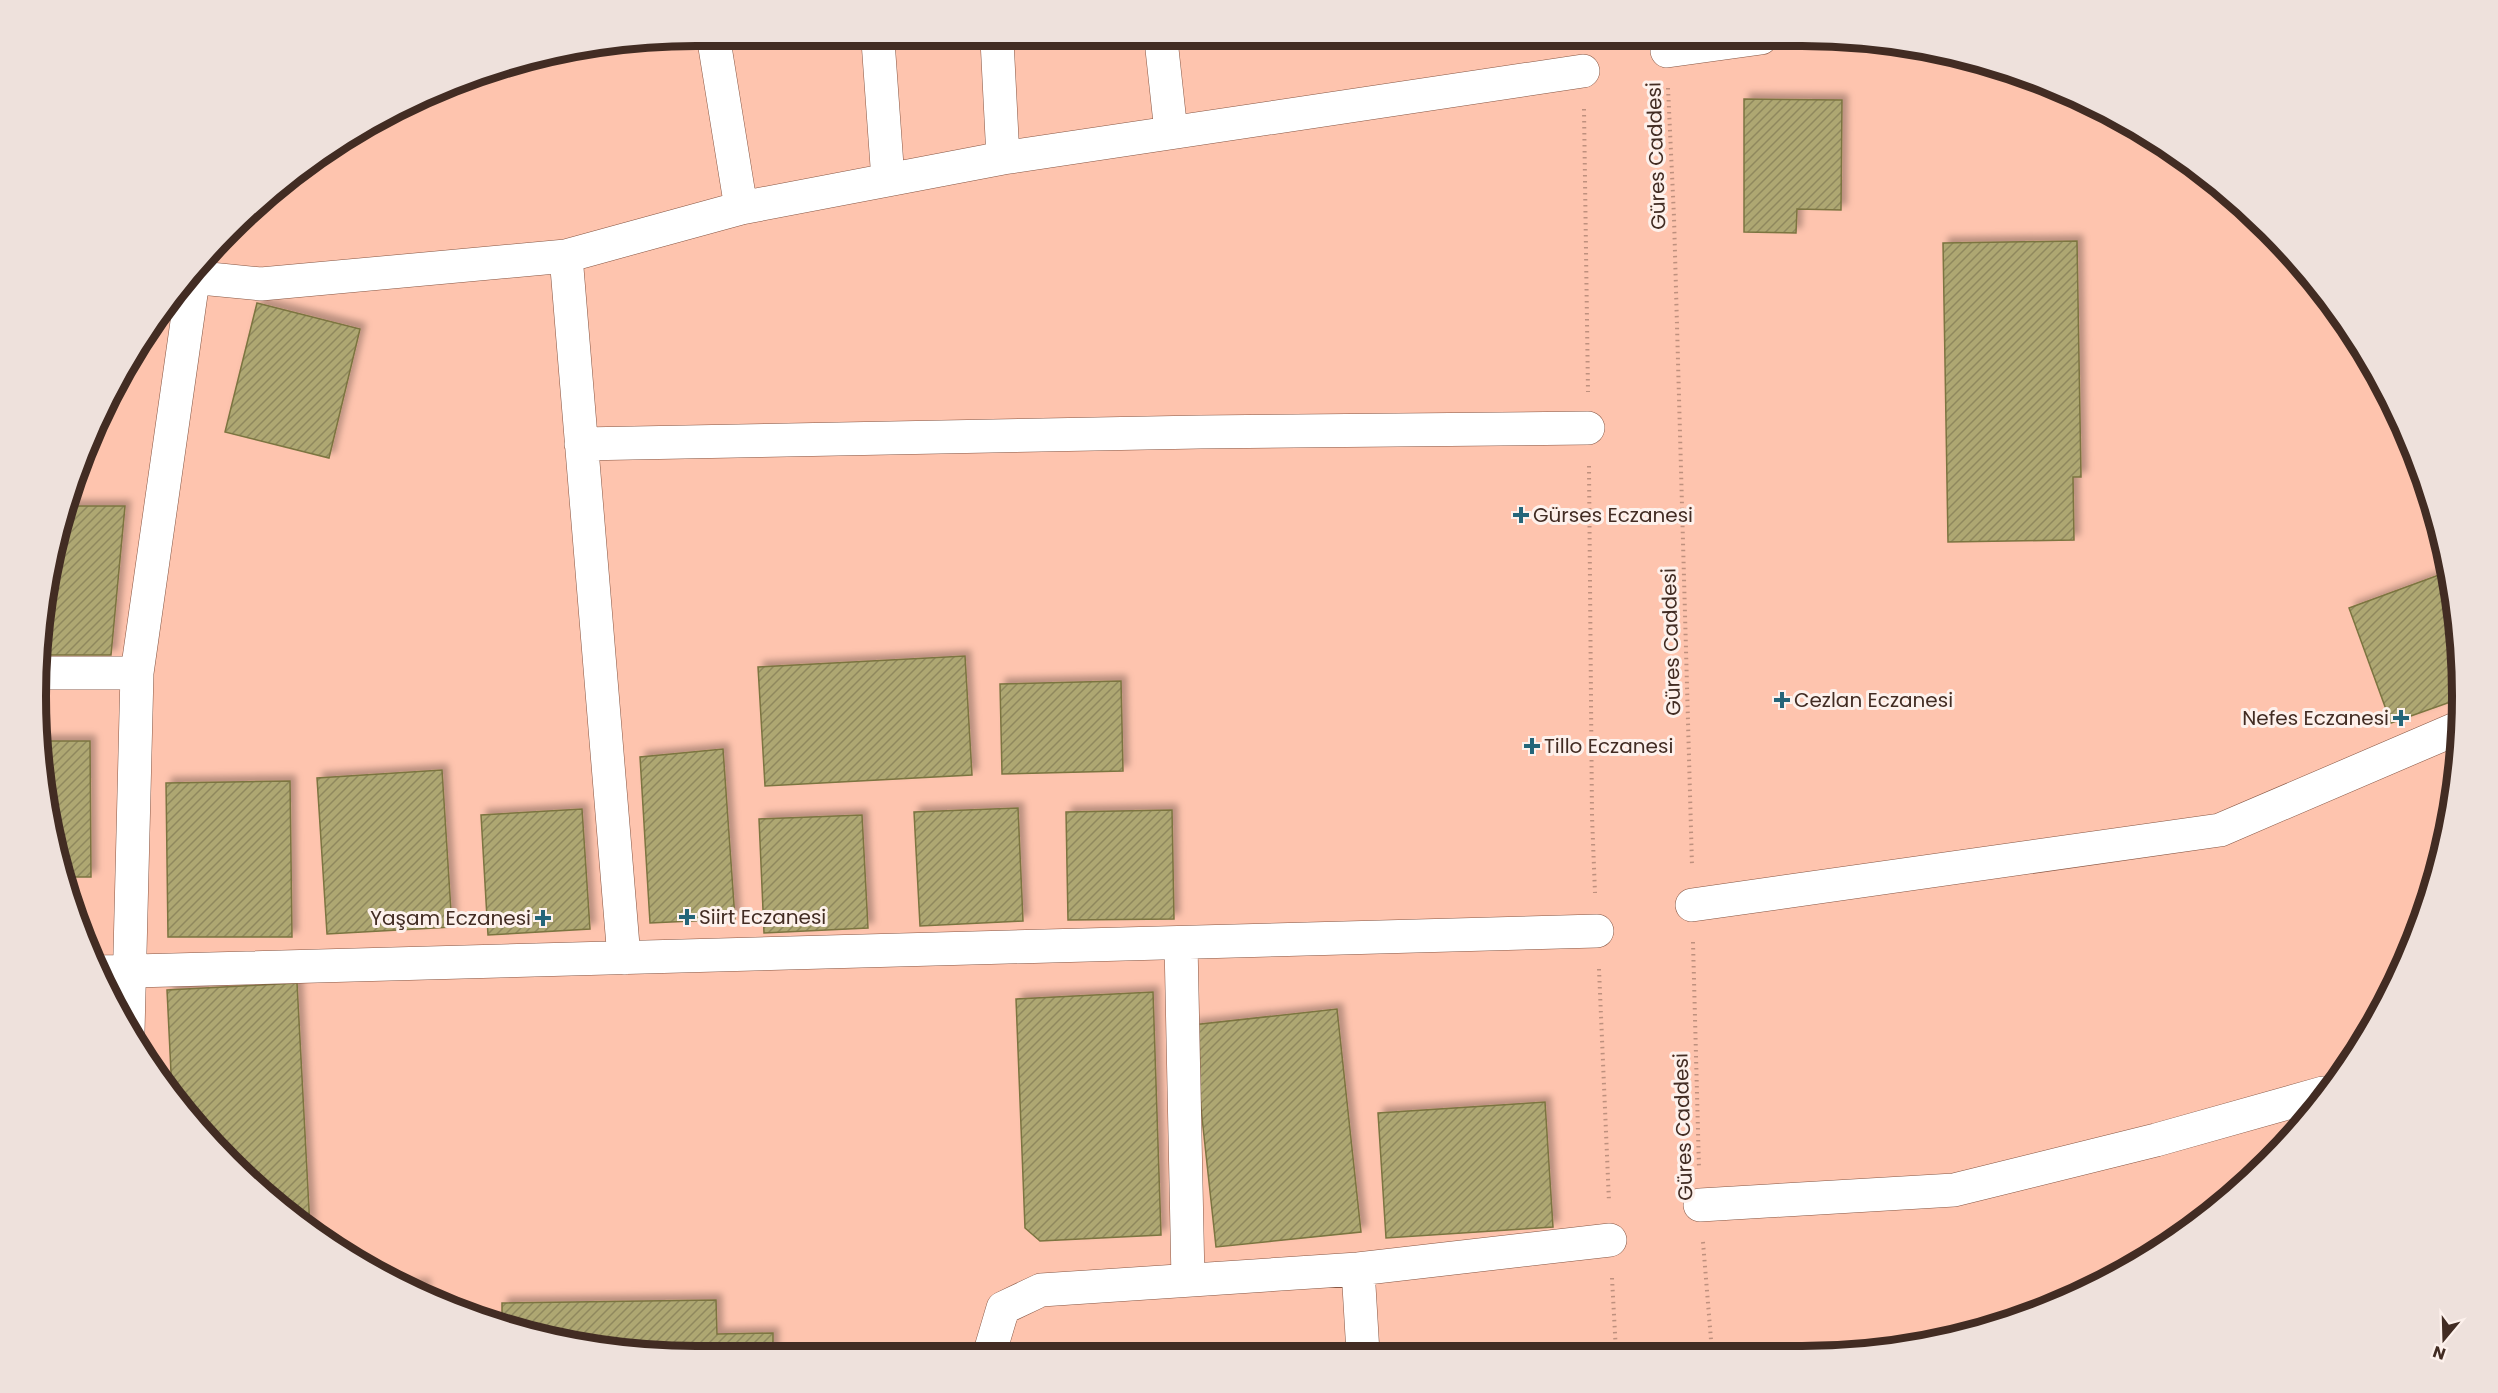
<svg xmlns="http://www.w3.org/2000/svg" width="2498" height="1393" viewBox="0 0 2498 1393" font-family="Poppins,sans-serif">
  <defs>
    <pattern id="building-hatch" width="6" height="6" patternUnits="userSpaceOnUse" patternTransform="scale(1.5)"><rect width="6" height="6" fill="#aea772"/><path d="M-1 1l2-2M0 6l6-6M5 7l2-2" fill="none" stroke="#8f885d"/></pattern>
    <filter id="shadow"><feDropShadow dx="5.5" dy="-5.5" stdDeviation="3" flood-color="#0004"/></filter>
  </defs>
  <rect width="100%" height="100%" fill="#fec4ae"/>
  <path fill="url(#building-hatch)" stroke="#7b7440" stroke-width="1.5" filter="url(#shadow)" d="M1744,99L1842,100L1841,210L1797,209L1796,233L1744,232Z
    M2077,241L2081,477H2073L2074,540L1948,542L1943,243Z
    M257,303L360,329L329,458L225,432Z
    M66,506H125L111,655H40L42,611L59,525Z
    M2447,572L2461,654L2459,699L2391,723L2349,608Z
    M965,656L972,775L765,786L758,667Z
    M1121,681L1123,771L1002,774L1000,684Z
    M38,741H90L91,877H64L49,826Z
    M723,749L735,919L650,923L640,757Z
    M442,770L452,927L327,934L317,778Z
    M290,781L292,937H168L166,783Z
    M1018,808L1023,921L920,926L914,812Z
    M582,809L590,929L488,935L481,815Z
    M1172,810L1174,919L1068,920L1066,812Z
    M862,815L868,928L764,933L759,819Z
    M297,983L310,1228L261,1193L200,1132L172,1093L167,990Z
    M1153,992L1161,1235L1040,1241L1025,1228L1016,999Z
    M1337,1009L1361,1232L1216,1247L1192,1025Z
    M1545,1102L1553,1227L1386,1238L1378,1113Z
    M424,1284L425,1293L407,1285Z
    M716,1300L717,1334L773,1333V1355L654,1356L525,1334L502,1325V1303Z"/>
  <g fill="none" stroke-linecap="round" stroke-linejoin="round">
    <g stroke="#865542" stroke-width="34">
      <path id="minor" d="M997,40L1003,158
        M1161,40L1171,132
        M714,41L741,208
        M878,41L888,180
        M1667,51L1761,38
        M566,256L624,958
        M190,277L261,284L566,256L741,208L1003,158L1583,71
        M581,444L1200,432L1588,428
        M40,673H137
        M1692,905L2220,830L2458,728
        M1181,943L1188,1280
        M97,972L1597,931
        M128,1032L137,673L194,273
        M1700,1205L1954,1190L2156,1140L2323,1093
        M1358,1269L1363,1353
        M992,1354V1345L1003,1308L1041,1290L1358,1269L1610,1240"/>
    </g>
    <path stroke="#be907e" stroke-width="4" stroke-dasharray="1.5 4.5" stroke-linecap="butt" d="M1668,88L1674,217L1692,866
      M1584,109L1588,392
      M1589,466L1592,816L1595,893
      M1693,942L1699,1169
      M1599,969L1609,1202
      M1703,1242L1712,1352
      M1612,1278L1616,1352"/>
    <use href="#minor" stroke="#fff" stroke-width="33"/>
  </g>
  <g fill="#246579" stroke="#fdf1ec" stroke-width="2">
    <path d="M1518 506h6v6h6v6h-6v6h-6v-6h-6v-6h6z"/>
    <path d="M1779 691h6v6h6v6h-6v6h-6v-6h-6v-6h6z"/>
    <path d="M2398 709h6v6h6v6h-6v6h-6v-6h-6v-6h6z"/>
    <path d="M1529 737h6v6h6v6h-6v6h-6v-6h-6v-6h6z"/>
    <path d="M684 908h6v6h6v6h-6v6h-6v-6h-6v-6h6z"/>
    <path d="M540 909h6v6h6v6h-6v6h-6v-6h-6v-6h6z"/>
  </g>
  <g text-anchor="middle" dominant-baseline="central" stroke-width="6" stroke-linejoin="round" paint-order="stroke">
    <g font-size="20" fill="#422c23" stroke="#fdf1ec">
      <text transform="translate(1656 156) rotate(-92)">Güres Caddesi</text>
      <text transform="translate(1671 642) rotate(-92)">Güres Caddesi</text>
      <text transform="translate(1683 1127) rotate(-92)">Güres Caddesi</text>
    </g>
    <g font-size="20" fill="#422c23" stroke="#fdf1ec" text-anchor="start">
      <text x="1533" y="515">Gürses Eczanesi</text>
      <text x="1794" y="700">Cezlan Eczanesi</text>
      <text x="2389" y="718" text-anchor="end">Nefes Eczanesi</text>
      <text x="1544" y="746">Tillo Eczanesi</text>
      <text x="699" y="917">Siirt Eczanesi</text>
      <text x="531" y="918" text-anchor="end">Yaşam Eczanesi</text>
    </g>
  </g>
  <path d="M0 0H2498V1393H0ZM696 46H1802A650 650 0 0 1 2452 696V696A650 650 0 0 1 1802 1346H696A650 650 0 0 1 46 696V696A650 650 0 0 1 696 46Z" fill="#eee1dc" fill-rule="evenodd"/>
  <path fill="none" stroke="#422c23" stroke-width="8" d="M696 46H1802A650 650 0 0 1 2452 696V696A650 650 0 0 1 1802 1346H696A650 650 0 0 1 46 696V696A650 650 0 0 1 696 46Z"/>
  <g transform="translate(2444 1339) rotate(199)" stroke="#fdf1ec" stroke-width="4.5" paint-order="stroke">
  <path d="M0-4.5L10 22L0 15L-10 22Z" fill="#422c23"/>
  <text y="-9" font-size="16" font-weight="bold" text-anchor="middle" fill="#422c23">N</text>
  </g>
</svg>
